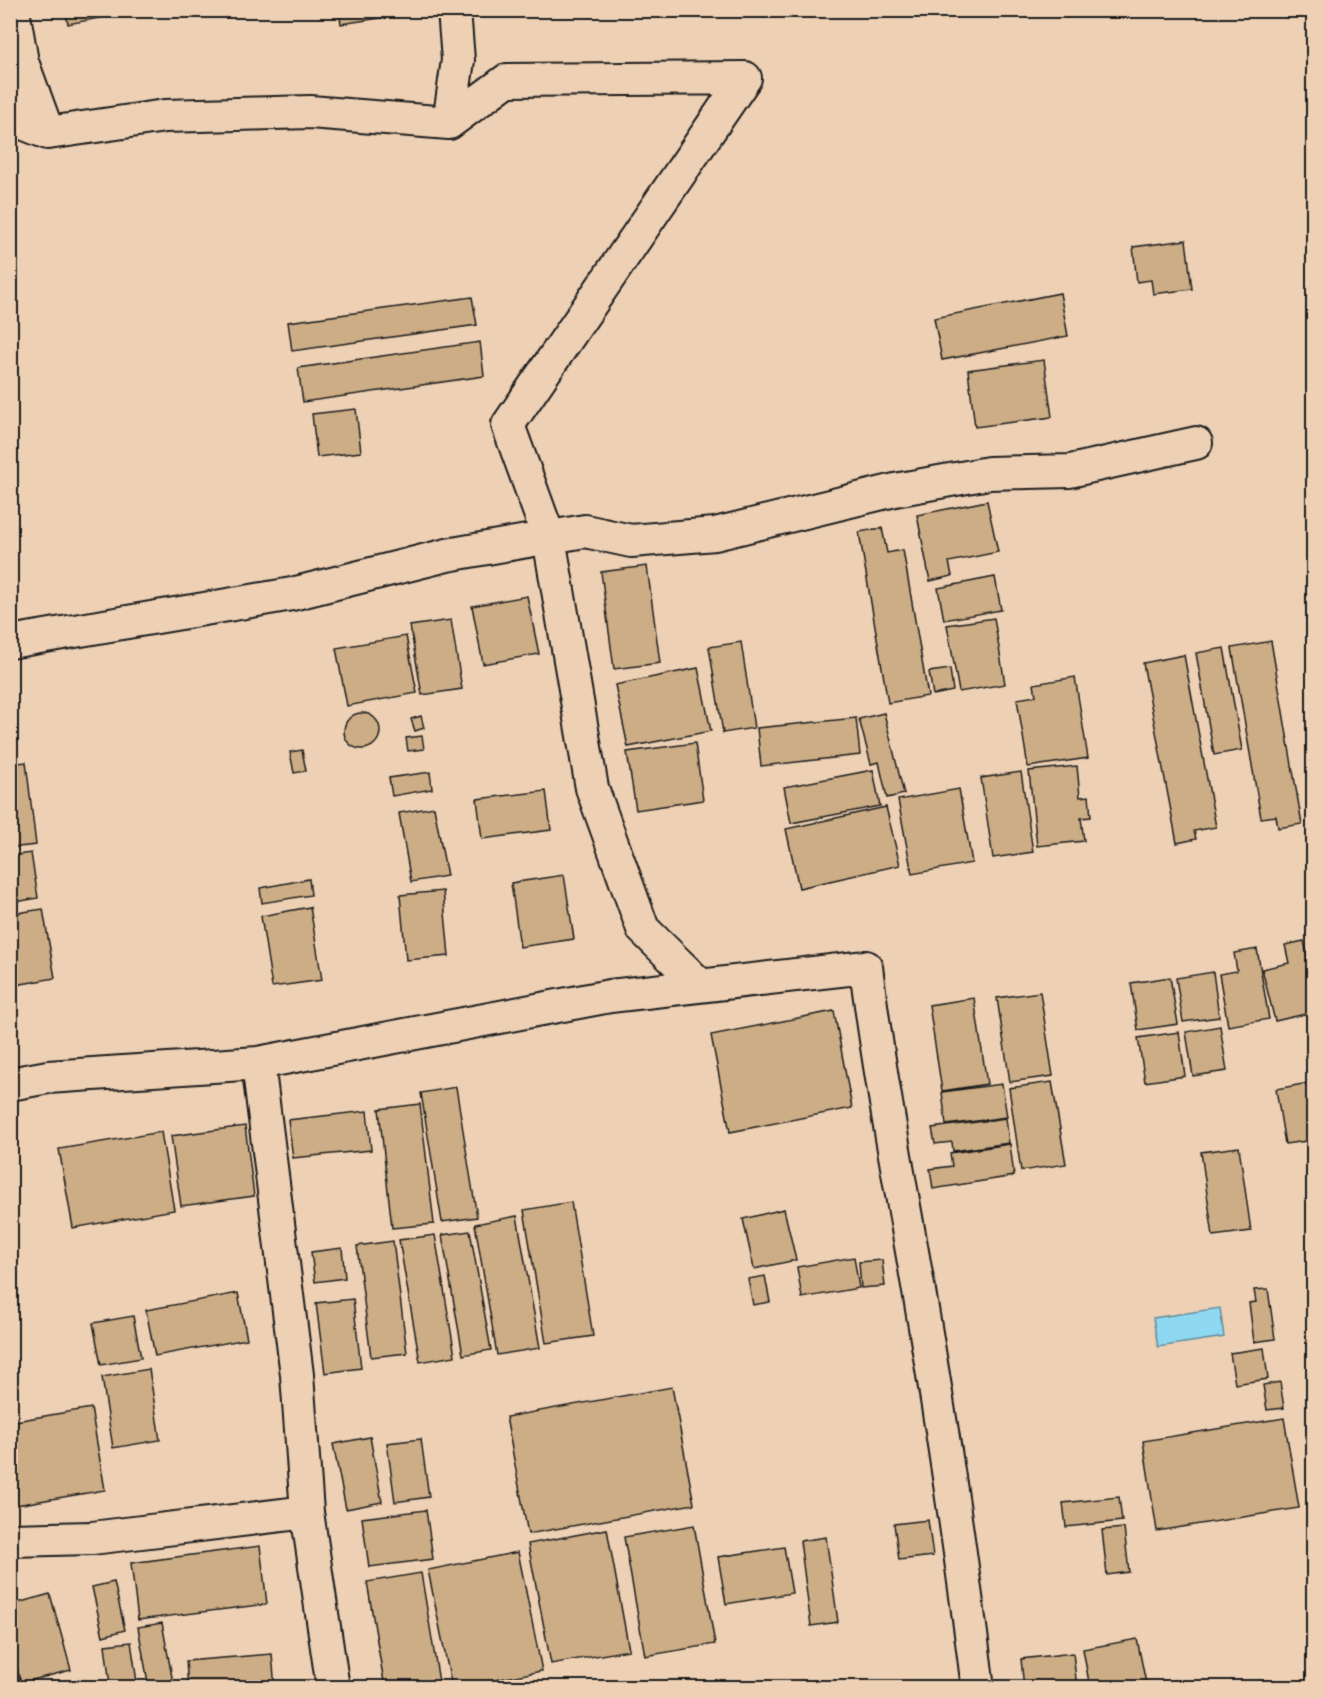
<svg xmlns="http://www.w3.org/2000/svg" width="1324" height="1698" viewBox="0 0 1324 1698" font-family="Caveat,sans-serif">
  <rect width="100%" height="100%" fill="#eed1b5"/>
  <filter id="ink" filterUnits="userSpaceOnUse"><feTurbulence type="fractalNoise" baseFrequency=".0167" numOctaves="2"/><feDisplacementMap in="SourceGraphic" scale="12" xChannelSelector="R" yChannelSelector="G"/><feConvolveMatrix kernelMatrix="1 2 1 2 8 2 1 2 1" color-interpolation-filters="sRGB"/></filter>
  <g filter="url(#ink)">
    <path fill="#8fd8f1" stroke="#618d9c" stroke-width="1.5" d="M1220,1308L1224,1337L1158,1347L1153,1318Z"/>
    <path fill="#ccad85" stroke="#1c1c1c" stroke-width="1.5" d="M65,10H104L105,17L68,24Z
      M240,10H280V11L241,15Z
      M339,10H392L393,16L341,24Z
      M1186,240L1192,289L1153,294L1151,280L1137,282L1133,247Z
      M1060,293L1068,336L942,360L934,318Z
      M472,297L477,325L292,351L288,322Z
      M480,342L484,376L303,402L298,368Z
      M1044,360L1052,417L975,427L968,370Z
      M356,409L361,452L317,457L312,414Z
      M987,501L998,552L949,562L952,576L930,581L917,515Z
      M882,528L887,553L903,550L928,696L888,703L859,532Z
      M647,566L660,663L614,669L601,572Z
      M995,577L1001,610L944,620L938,588Z
      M527,596L539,654L483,664L472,606Z
      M994,618L1005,684L959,692L947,625Z
      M451,620L462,689L422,695L410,626Z
      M406,636L417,693L347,706L336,648Z
      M1271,641L1302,824L1278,828L1276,816L1261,818L1232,648Z
      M741,642L754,728L723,733L709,647Z
      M1224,648L1242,750L1214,755L1196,653Z
      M1184,655L1216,827L1194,831L1196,839L1177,843L1143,663Z
      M698,668L711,731L628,747L615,685Z
      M950,669L953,691L933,695L929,672Z
      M1075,677L1088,758L1028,767L1017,699L1036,696L1034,684Z
      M884,713L904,794L887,798L879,762L871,764L859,719Z
      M344 731a18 18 0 1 1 36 0a18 18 0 1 1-36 0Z
      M421,716L424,728L415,731L411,719Z
      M856,718L860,755L761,766L757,728Z
      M422,736L424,749L408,751L406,738Z
      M695,743L703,800L636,810L627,752Z
      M302,750L306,771L294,773L290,752Z
      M26,762L36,845L10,848V764Z
      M1077,766L1080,797L1089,796L1091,817L1081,818L1084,841L1037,846L1029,771Z
      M873,770L880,806L791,823L784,787Z
      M430,772L432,789L392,796L389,778Z
      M1021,772L1033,852L993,858L981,778Z
      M959,789L972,863L912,874L898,800Z
      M546,791L551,830L482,839L477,799Z
      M434,807L447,876L411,882L399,813Z
      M886,807L900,865L799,888L786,829Z
      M31,853L38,898L10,903V856Z
      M564,875L574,939L520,947L511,883Z
      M309,879L311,895L262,903L260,888Z
      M443,891L449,956L406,960L400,895Z
      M310,907L322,980L272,987L261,916Z
      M43,909L55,978L10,986V914Z
      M1304,941L1314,983V1012L1275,1021L1262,969L1289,963L1285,945Z
      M1257,949L1269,1019L1228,1026L1219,974L1237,971L1234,953Z
      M1213,972L1219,1017L1183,1022L1176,978Z
      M1170,977L1178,1024L1138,1030L1131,983Z
      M1040,992L1053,1076L1010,1082L997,998Z
      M974,998L987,1084L942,1091L929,1005Z
      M834,1011L852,1108L730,1132L711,1035Z
      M1220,1026L1227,1071L1193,1076L1186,1032Z
      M1179,1032L1185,1076L1145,1082L1138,1038Z
      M1052,1082L1066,1164L1021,1171L1009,1088Z
      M1314,1082V1140L1285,1144L1276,1089Z
      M1002,1084L1007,1117L946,1125L942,1092Z
      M456,1087L477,1217L442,1222L421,1093Z
      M420,1104L434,1224L392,1228L379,1109Z
      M367,1111L371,1150L293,1158L288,1120Z
      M1006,1118L1009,1143L953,1151L952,1142L935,1144L932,1128Z
      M245,1126L254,1196L181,1206L171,1136Z
      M161,1132L174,1210L73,1228L59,1149Z
      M1010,1144L1014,1176L933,1189L930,1169L952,1166L950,1153Z
      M1239,1147L1251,1231L1213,1236L1201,1152Z
      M571,1202L593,1336L546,1343L524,1210Z
      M784,1209L796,1260L754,1269L743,1219Z
      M517,1216L540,1348L497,1355L475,1224Z
      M470,1231L491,1350L463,1355L442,1235Z
      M435,1235L455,1356L420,1362L399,1240Z
      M393,1241L407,1353L371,1357L357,1246Z
      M342,1248L345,1278L315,1282L311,1252Z
      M854,1257L859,1288L802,1298L797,1267Z
      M882,1260L885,1286L861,1288L859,1262Z
      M765,1276L770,1302L753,1305L748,1279Z
      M1268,1289L1275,1339L1254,1342L1249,1303L1256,1302L1254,1290Z
      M238,1293L247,1339L155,1356L146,1310Z
      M353,1299L361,1368L325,1373L316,1303Z
      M133,1316L141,1358L101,1365L93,1323Z
      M1264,1348L1268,1379L1235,1384L1230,1353Z
      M149,1369L160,1440L113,1448L102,1377Z
      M1280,1382L1284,1408L1267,1410L1263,1385Z
      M672,1387L694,1504L528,1534L506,1417Z
      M91,1408L105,1490L10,1506V1422Z
      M1284,1418L1299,1508L1157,1531L1143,1441Z
      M370,1437L382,1502L346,1509L333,1444Z
      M421,1439L429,1497L395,1502L387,1443Z
      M1119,1497L1122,1521L1066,1527L1063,1503Z
      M426,1510L433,1559L369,1567L362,1518Z
      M928,1520L933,1556L899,1560L894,1524Z
      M694,1525L715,1644L645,1656L624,1537Z
      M1124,1528L1129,1572L1107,1575L1102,1530Z
      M607,1529L629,1650L551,1664L528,1544Z
      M826,1537L838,1622L811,1626L800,1541Z
      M260,1546L267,1604L138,1620L131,1563Z
      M784,1547L792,1593L726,1604L718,1557Z
      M518,1552L542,1671L452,1688L428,1570Z
      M421,1573L440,1688H385L367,1582Z
      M114,1582L125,1630L103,1636L92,1587Z
      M50,1594L71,1670L21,1683L10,1645V1605Z
      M162,1623L174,1688H149L138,1627Z
      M1137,1639L1147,1688H1090L1083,1649Z
      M131,1642L137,1682L110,1685L105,1645Z
      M1073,1653L1077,1688H1024L1021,1659Z
      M272,1654L275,1688H188L186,1661Z"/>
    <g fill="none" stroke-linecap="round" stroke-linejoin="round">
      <g stroke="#1c1c1c" stroke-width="36">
        <path id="street" d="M13,10L22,62L48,133
          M10,118L48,133L165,116L310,112L449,123L507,80L745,78
          M449,123L458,60L454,10
          M10,642L292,594L447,555L585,531L631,541L715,534L895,490L989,473L1070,471L1196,443
          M700,985L643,929L592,788L549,538L508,425L745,78
          M258,1063L297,1375L307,1512L333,1688
          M10,1084L48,1077L258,1063L610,996L866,967C881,1090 906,1211 926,1333C946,1451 963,1569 978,1688
          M10,1540L92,1538L307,1512"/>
      </g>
      <use href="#street" stroke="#eed1b5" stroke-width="32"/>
    </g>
  </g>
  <rect width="1324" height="1698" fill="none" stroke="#eed1b5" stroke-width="36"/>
  <rect x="18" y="18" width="1288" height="1662" fill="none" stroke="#1c1c1c" stroke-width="2" filter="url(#ink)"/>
</svg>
